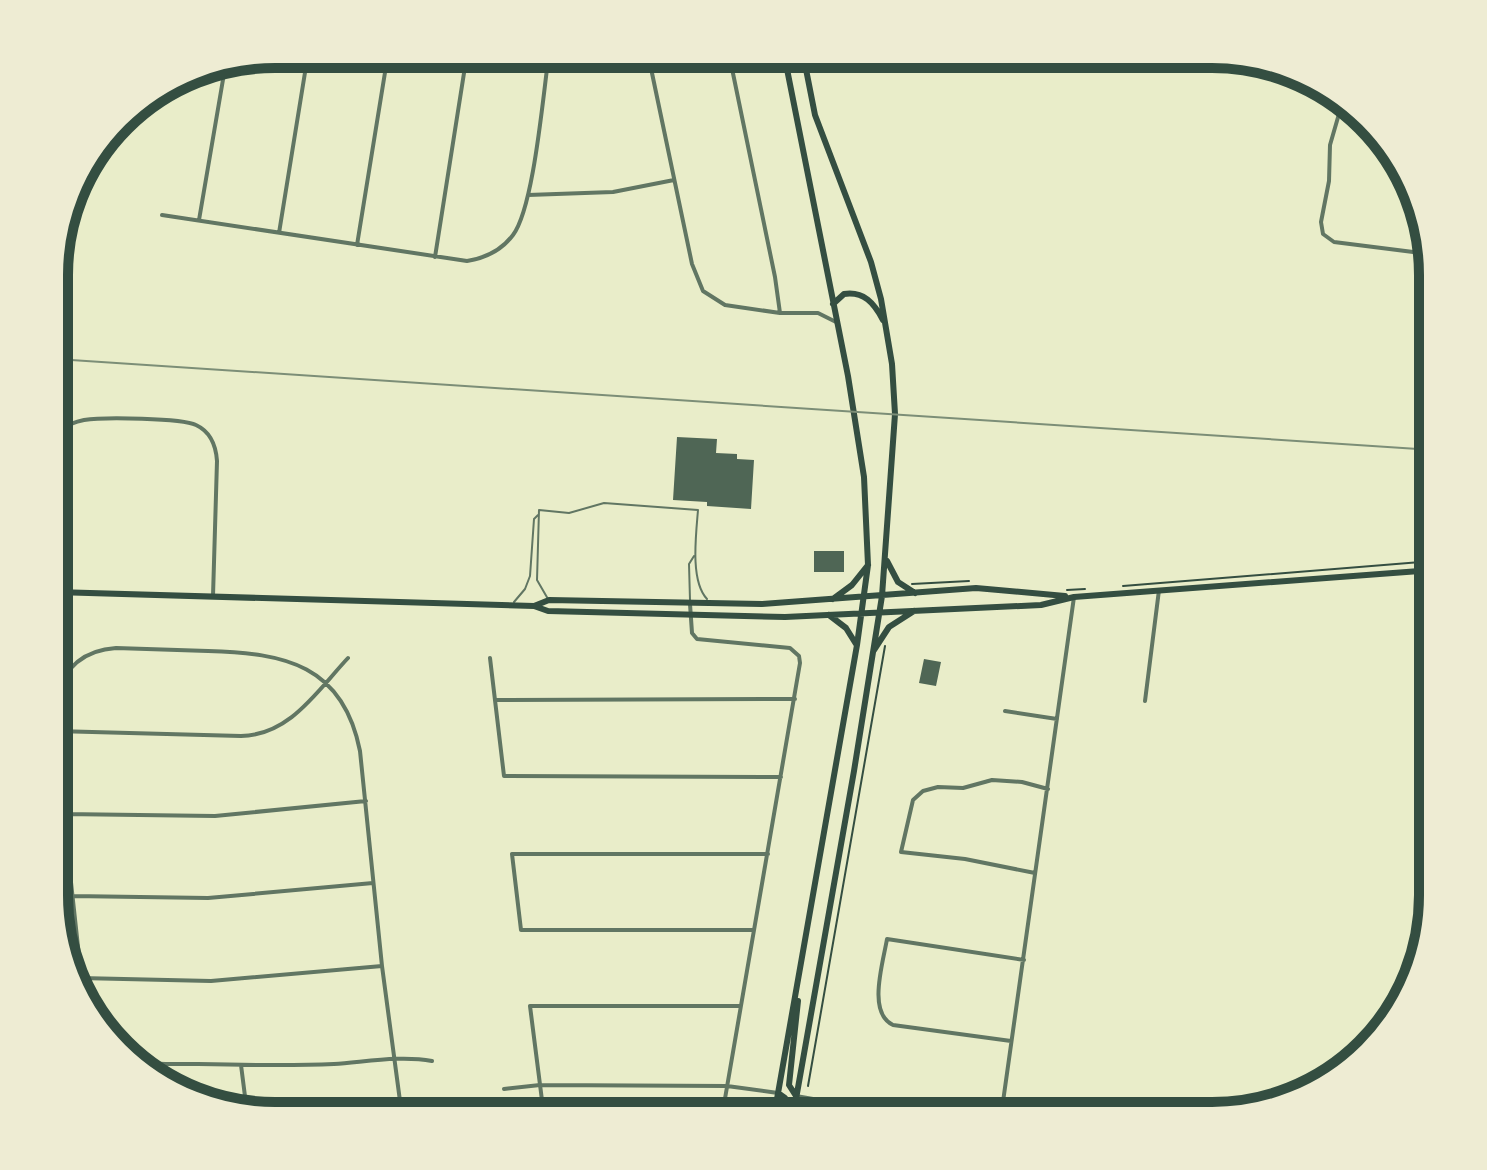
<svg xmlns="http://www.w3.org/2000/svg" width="1487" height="1170" viewBox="0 0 1487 1170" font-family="Helvetica,sans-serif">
  <rect width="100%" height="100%" fill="#e9edc9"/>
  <path fill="#4f6655" d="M677,437L717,439L716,453L737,454V459L754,460L751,509L707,506V502L673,500Z
    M814,551H844V572H814Z
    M924,659L941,662L936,686L919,683Z"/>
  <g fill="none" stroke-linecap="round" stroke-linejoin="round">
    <path stroke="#344e41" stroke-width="2" d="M912,584L969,581
      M1123,586L1433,561
      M1067,590L1085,589
      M808,1086L885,646"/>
    <path stroke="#617663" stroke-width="2" d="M548,599L537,580L539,510L569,513L604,503L698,510C696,535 690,581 707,599
      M690,600L689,564L694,556
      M514,602L525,589L530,576L534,519L538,515"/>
    <path stroke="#617663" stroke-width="4" d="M648,54L692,264L703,291L725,305L780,313H818L836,322
      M729,54L775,277L780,313
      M1343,100L1330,145L1329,181L1321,222L1323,234L1334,242L1429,254
      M528,195L613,192L674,180
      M162,215L467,261C486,258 501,251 513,235C534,207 543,94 549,54
      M199,220L226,62
      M279,233L308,54
      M357,245L388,54
      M435,257L467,54
      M56,431C65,426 74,422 84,420C103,417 182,418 196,425C211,432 216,446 217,461L213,596
      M690,604L692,633L697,639L790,648L799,656L800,663L722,1116
      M55,655L68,671
      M490,658L504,776L781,777
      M55,667L65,670
      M55,698C64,668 84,650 116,648C146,649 177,650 208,651C285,653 343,665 360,751L382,966L402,1116
      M495,700L795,699
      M1145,701L1159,590
      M1005,711L1057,719
      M55,731L241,736C290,735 317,691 348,658
      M55,735L84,1002
      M63,814L215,816L366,801
      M1035,873L965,859L901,852L913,800L923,791L938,787L963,788L992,780L1022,782L1048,789
      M72,896L208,898L373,883
      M754,930H521L512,854H768
      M80,978L211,981L382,966
      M1011,1041L893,1025C867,1013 883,963 887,939L1024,960
      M124,1055C147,1066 172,1064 197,1064C243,1065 288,1066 334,1064C365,1062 401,1055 432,1061
      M241,1065L247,1112
      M504,1089L540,1085L727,1086L778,1093
      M796,1096L909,1116
      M544,1116L530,1006H741
      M852,1116L854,1106
      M1001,1116L1074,597"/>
    <path stroke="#344e41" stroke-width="6" d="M833,304L844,294C864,291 874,303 883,320
      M887,561L898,582L915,593
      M55,592L534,606L548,611L785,617L1041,605L1074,597L1433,570
      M833,599L852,585L868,565
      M534,606L549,600L762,604L976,588L1065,596
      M829,615L846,628L856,644
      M874,650L889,627L914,611
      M778,1093L785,1098L784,1116
      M796,1096L789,1085L798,1001
      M774,1116L857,645L868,565L864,477L848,376L784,54
      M793,1116L854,771L882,596L895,414L892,364L881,299L871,262L815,115L803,54"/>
    <path stroke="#7c8e77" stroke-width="2" d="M56,359L1433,450"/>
  </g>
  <path d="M0 0H1487V1170H0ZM275 68H1212A207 207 0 0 1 1419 275V895A207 207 0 0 1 1212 1102H275A207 207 0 0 1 68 895V275A207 207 0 0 1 275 68Z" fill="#eeecd3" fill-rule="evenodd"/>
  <path fill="none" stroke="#344e41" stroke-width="10" d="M275 68H1212A207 207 0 0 1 1419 275V895A207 207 0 0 1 1212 1102H275A207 207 0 0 1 68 895V275A207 207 0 0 1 275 68Z"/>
</svg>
